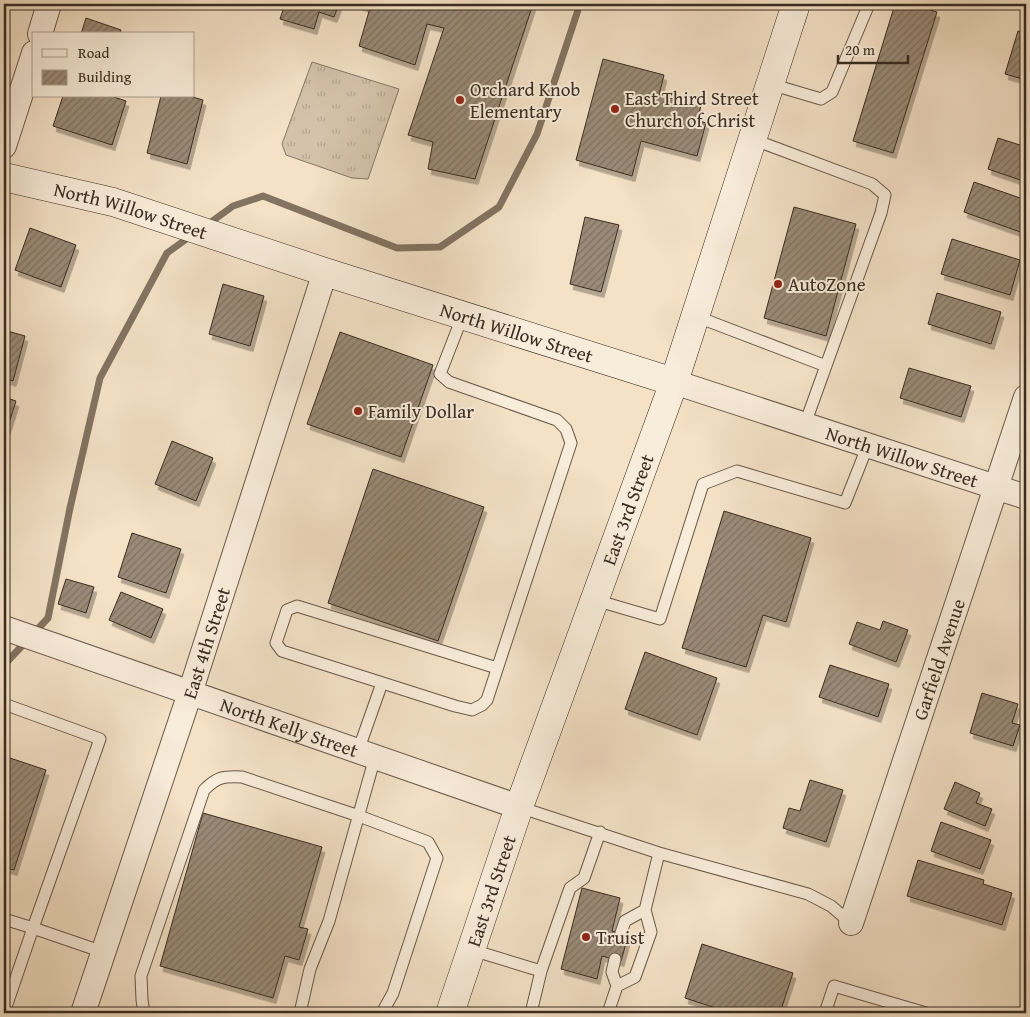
<svg xmlns="http://www.w3.org/2000/svg" width="1030" height="1017" viewBox="0 0 1030 1017" font-family="'Gentium Book Plus',serif">
  <defs>
    <pattern id="grass-tufts" width="24" height="20" patternUnits="userSpaceOnUse" patternTransform="scale(1.25)"><rect width="24" height="20" fill="#d4c2aa"/><path d="M3 7l-1-3M5 7V3M7 7l1-3M15 17l-1-3M17 17v-4M19 17l1-3" fill="none" stroke="#b7a792"/></pattern>
    <pattern id="building-hatch" width="6" height="6" patternUnits="userSpaceOnUse" patternTransform="scale(1.25)"><rect width="6" height="6" fill="#9a8a77"/><path d="M-1 1l2-2M0 6l6-6M5 7l2-2" fill="none" stroke="#7f7161"/></pattern>
    <filter id="shadow"><feDropShadow dx="3" dy="5.5" stdDeviation="0" flood-color="#0004"/></filter>
  </defs>
  <rect width="100%" height="100%" fill="#f4e1c6"/>
  <filter id="stains"><feTurbulence type="fractalNoise" baseFrequency=".004" numOctaves="4"/><feColorMatrix values="0 0 0 0 .2 0 0 0 0 .09 0 0 0 0 .02 0 0 0 .5 -.17"/></filter>
  <radialGradient id="worn" r=".72"><stop offset=".6" stop-color="#630" stop-opacity="0"/><stop offset="1" stop-color="#630" stop-opacity=".3"/></radialGradient>
  <path fill="url(#grass-tufts)" stroke="#867766" d="M312,62L399,89L368,179L352,178L286,155L282,144Z"/>
  <g fill="none" stroke-linecap="round" stroke-linejoin="round">
    <path stroke="#837362" stroke-width="7" d="M207,225L233,206L263,196L397,248L440,247L499,207L537,134L580,4
      M4,665L48,618L70,508L100,378L167,253L192,235"/>
  </g>
  <path fill="url(#building-hatch)" stroke="#392c21" filter="url(#shadow)" d="M285,4H339L334,17L319,12L314,29L280,19Z
    M357,4H533L475,179L428,169L433,142L408,135L444,28L427,24L415,65L359,46L370,8Z
    M895,4H910L937,12L893,153L853,141Z
    M86,18L121,30L120,34H81Z
    M1018,31L1026,33V80L1005,74Z
    M603,59L664,75L659,95L701,106L697,120L706,123L697,156L641,141L632,176L576,160Z
    M63,96H111L126,101L112,145L53,126Z
    M161,96H189L203,100L187,164L147,153Z
    M998,138L1026,147V182L988,169Z
    M974,182L1026,200V234L964,212Z
    M794,207L856,224L826,336L764,318Z
    M585,217L619,225L601,292L570,284Z
    M30,228L76,245L61,287L15,270Z
    M952,239L1020,260L1010,295L941,274Z
    M223,284L264,296L250,346L209,334Z
    M937,293L1001,312L991,344L928,324Z
    M4,330L25,336L13,381L4,378Z
    M340,332L433,365L401,457L307,424Z
    M909,368L971,386L961,417L900,398Z
    M4,397L16,401L4,439Z
    M172,441L213,458L196,501L155,484Z
    M373,469L484,507L438,641L328,603Z
    M724,511L811,538L786,622L763,615L746,667L682,648Z
    M132,533L181,549L166,593L118,577Z
    M66,579L94,587L86,613L58,604Z
    M121,592L163,609L151,638L109,620Z
    M883,621L908,630L896,662L849,644L857,622L880,630Z
    M645,652L717,678L697,735L625,709Z
    M830,665L889,684L878,717L819,697Z
    M982,693L1018,704L1012,723L1020,725L1013,746L970,733Z
    M4,756L46,770L14,870L4,867Z
    M810,780L843,790L826,842L783,828L789,808L800,811Z
    M955,782L980,793L976,803L992,809L985,826L944,809Z
    M203,813L322,847L299,927L308,929L299,960L285,956L273,998L160,966Z
    M941,822L991,840L980,869L931,851Z
    M918,860L984,880L983,884L1012,893L1002,925L907,896Z
    M582,888L620,898L612,931L628,936L621,961L602,956L597,979L561,969Z
    M702,944L793,973L780,1013H731L685,998Z"/>
  <g fill="none" stroke-linecap="round" stroke-linejoin="round">
    <g stroke="#68594a" stroke-width="13">
      <path id="lane" d="M770,84L821,99L832,92L869,4
        M752,139L872,184L885,195L881,213L805,424
        M463,315L440,374L449,382L557,420L566,429L571,443L487,700L482,705L472,710L455,706L282,651L276,643L287,610L297,606L497,668
        M695,316L826,366
        M595,600L660,619L703,484L737,471L845,503L868,445
        M4,704L100,739L33,928L103,952
        M358,751L382,683
        M519,807L659,853L808,894L831,906L851,923
        M4,919L33,928L4,1013
        M621,933L625,921L645,910
        M472,950L541,971
        M617,986L635,977L651,932L645,910L659,853
        M144,1013L142,1000L141,976L204,790C217,777 223,776 242,777L359,816L428,842L437,858L393,993L382,1013
        M300,1013L310,969L329,921L375,757
        M531,1013L541,971L570,888L584,878L600,832
        M608,1013L617,986L612,972L615,959
        M825,1013L834,986L926,1013"/>
    </g>
    <g stroke="#68594a" stroke-width="26">
      <g id="street">
        <path d="M40,34L49,4"/>
        <path d="M4,146L34,53"/>
        <path id="s1" d="M674,382L1026,497"/>
        <path id="s2" d="M4,628L519,807"/>
        <path id="s3" d="M851,923L1026,397"/>
        <path id="s4" d="M83,1013L190,693L325,272"/>
      </g>
    </g>
    <g stroke="#392c21" stroke-width="29">
      <g id="secondary">
        <path id="s5" d="M4,177L113,202L325,272L674,382"/>
        <path id="s6" d="M450,1013L519,807L674,382L796,4"/>
      </g>
    </g>
    <use href="#lane" stroke="#f8ecda" stroke-width="11"/>
    <use href="#street" stroke="#f8ecda" stroke-width="24"/>
    <use href="#secondary" stroke="#f8ecda" stroke-width="28"/>
  </g>
  <g fill="#8f2418" stroke="#f8ecda" stroke-width="2">
    <circle cx="460" cy="100" r="5"/>
    <circle cx="615" cy="109" r="5"/>
    <circle cx="778" cy="284" r="5"/>
    <circle cx="358" cy="411" r="5"/>
    <circle cx="586" cy="937" r="5"/>
  </g>
  <g text-anchor="middle" dominant-baseline="central" stroke-width="4" stroke-linejoin="round" paint-order="stroke">
    <g font-size="19" fill="#392c21" stroke="#f8ecda" text-anchor="start">
      <text x="470" y="89">Orchard Knob<tspan x="470" dy="22">Elementary</tspan></text>
      <text x="625" y="98">East Third Street<tspan x="625" dy="22">Church of Christ</tspan></text>
      <text x="788" y="284">AutoZone</text>
      <text x="368" y="411">Family Dollar</text>
      <text x="596" y="937">Truist</text>
    </g>
    <g font-size="19" fill="#392c21" stroke="#f8ecda">
      <text stroke="none"><textPath href="#s5" startOffset="131">North Willow Street</textPath></text>
      <text stroke="none"><textPath href="#s5" startOffset="536">North Willow Street</textPath></text>
      <text stroke="none"><textPath href="#s1" startOffset="240">North Willow Street</textPath></text>
      <text stroke="none"><textPath href="#s6" startOffset="534">East 3rd Street</textPath></text>
      <text stroke="none"><textPath href="#s4" startOffset="390">East 4th Street</textPath></text>
      <text stroke="none"><textPath href="#s3" startOffset="278">Garfield Avenue</textPath></text>
      <text stroke="none"><textPath href="#s2" startOffset="302">North Kelly Street</textPath></text>
      <text stroke="none"><textPath href="#s6" startOffset="129">East 3rd Street</textPath></text>
    </g>
  </g>
  <rect width="1030" height="1017" fill="none" stroke="#f4e1c6" stroke-width="20"/>
  <rect x="5" y="5" width="1020" height="1007" fill="none" stroke="#392c21" stroke-width="2.5"/>
  <rect x="10" y="10" width="1010" height="997" fill="none" stroke="#392c21"/>
  <rect x="32" y="32" width="162" height="65" fill="#f8ecda" stroke="#ac9f90"/>
  <rect x="42" y="49" width="25" height="8" fill="#f8ecda" stroke="#ac9f90"/>
  <text x="78" y="58" font-size="15" fill="#392c21">Road</text>
  <rect x="42" y="70" width="25" height="15" fill="url(#building-hatch)" stroke="#ac9f90"/>
  <text x="78" y="82" font-size="15" fill="#392c21">Building</text>
  <path d="M838 55v8h70v-8" fill="none" stroke="#392c21" stroke-width="2.5"/>
  <text x="845" y="55" font-size="15" fill="#392c21" stroke="#f8ecda" stroke-width="4" paint-order="stroke">20 m</text>
  <rect width="100%" height="100%" filter="url(#stains)"/>
  <rect width="100%" height="100%" fill="url(#worn)"/>
</svg>
